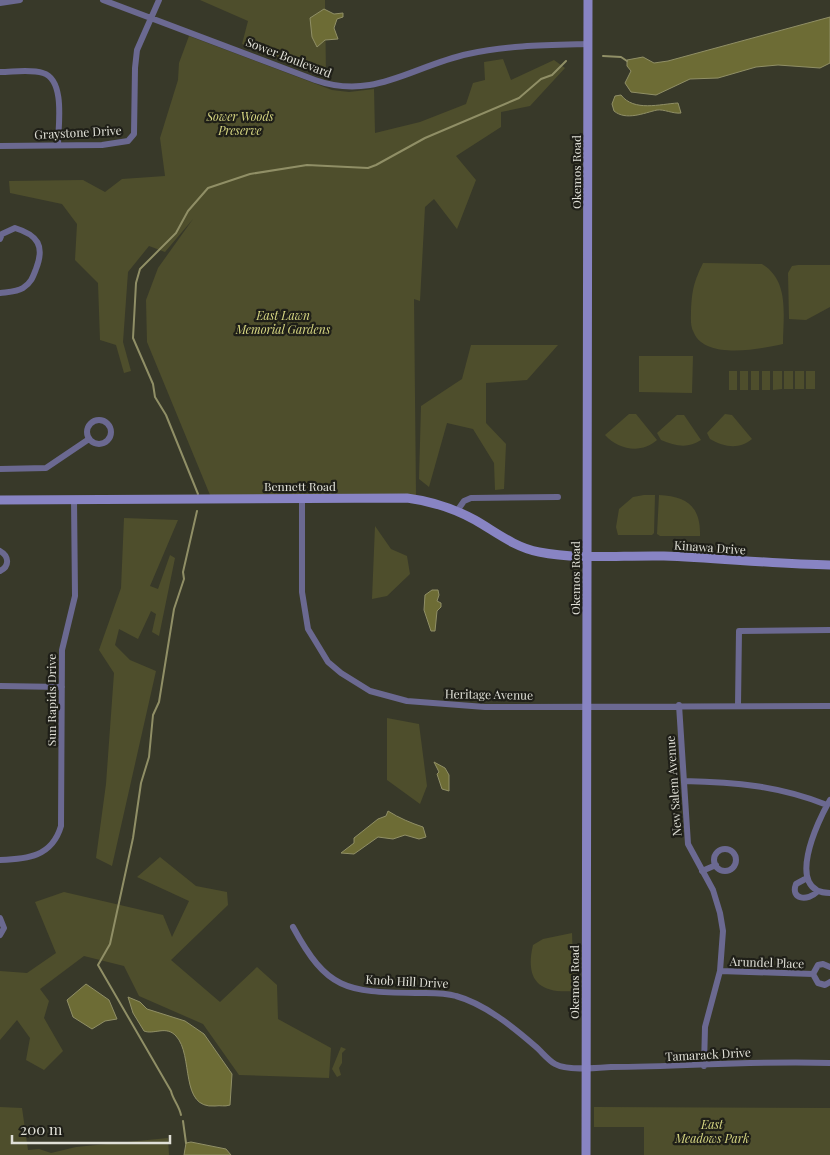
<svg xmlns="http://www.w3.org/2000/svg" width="830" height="1155" viewBox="0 0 830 1155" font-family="'Playfair Display',serif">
  <rect width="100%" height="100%" fill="#383929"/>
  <path fill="#4e4e2c" d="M200,0H325L326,77L242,44L248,21Z
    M189,36L332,90L349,92L374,89L375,133L420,122L466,104L473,83L485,80L484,62L503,59L511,80L554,60L565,68L530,106L501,112V127L456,156L476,180L457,229L434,199L425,207L420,301L414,299L416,495H210L147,342L146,300L158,268L193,219L165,252L149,246L128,272L123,342L131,371L124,373L116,345L100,340L98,283L75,260L77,224L62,204L10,193L9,181L83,180L105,192L122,179L165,176L160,138L178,80L179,63Z
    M703,263L762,264C790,281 783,316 783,344C761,349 706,360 694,333C690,326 691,319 691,311C692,289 694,282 703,263Z
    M798,265H830V307L806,320L789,319L788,273L792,266Z
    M471,345H558L527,380L486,383V423L506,444L504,489L495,490L494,463L473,429L447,423L429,487L419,479L421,406L462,379Z
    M639,356H693L692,393L639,392Z
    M729,371H737V390H729Z
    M740,371H748V390H740Z
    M751,371H759V390H751Z
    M762,371H770V390H762Z
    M773,371H782V389L773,390Z
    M784,371H793V389H784Z
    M795,371H804V389H795Z
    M806,371H815V389H806Z
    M629,414H636L657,440C642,454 618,450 605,435Z
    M725,414L732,415L752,439C739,450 724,447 710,439L707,433Z
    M677,415H684L701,440C688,449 675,446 661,440L657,433Z
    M644,495H655L654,533L652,535H618L616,527L619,509L633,497Z
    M659,495C687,496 701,507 700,536H660L657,534Z
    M124,518L178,520L150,586L158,589L170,555L175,558L159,636L152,632L156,614L151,611L138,639L119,629L115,645L130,660L156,671L112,866L96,858L106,784L114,673L99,650L121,588Z
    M375,526L391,549L407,556L410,574L387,596L372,599Z
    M387,718L419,724L427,786L420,804L387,780Z
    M160,857L196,886L227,892L228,905L171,960L220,1002L257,967L277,985L278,1019L331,1048L329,1078L239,1075L203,1024L139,996L124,966L84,956L40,989L49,1001L44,1018L63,1051L44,1070L26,1060L30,1038L17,1020L0,1040V971L27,973L56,953L35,902L64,892L163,915L172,937L189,901L137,877Z
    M572,933L574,991C538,994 525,979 533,945L543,939Z
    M341,1047L346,1049L342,1053V1063L339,1068L341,1075L337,1077L332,1069Z
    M0,1107L22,1108L28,1150L39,1149L51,1153L76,1147L168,1138L169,1155H0Z
    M594,1107L830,1108V1155H644V1127H594Z"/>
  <path fill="#6d6c35" stroke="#908f66" d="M324,9L334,14L343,13V17L337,19L334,28L338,39L325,40L317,47L312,37L310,18Z
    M830,17V63L820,68L778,65L756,67L718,78L690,79L656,95L631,92L625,83L631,71L627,66V60L643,57L654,63L668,61Z
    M621,95C634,112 660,104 678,103L681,113C673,114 664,109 657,110C644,113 626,121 614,111L612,104L615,96Z
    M432,590H438L439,595L437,601L441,603V607L437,611L435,631H431L424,610L425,595Z
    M434,762L445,768L449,775V791L442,789L437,774L439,772Z
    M388,811C399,818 411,823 423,827L426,837L419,839L405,835L393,839L378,837L354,854L341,853L354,843V838L378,819L386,816Z
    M86,984L109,1000L117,1019L105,1021L92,1029L73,1017L67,1000Z
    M128,997L140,1002L147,1009L185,1021L204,1034L232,1074L230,1105C224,1107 221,1105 215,1106C179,1109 194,1055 176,1036C166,1025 154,1035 144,1031L133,1013Z
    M191,1142L226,1149L231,1155H184L186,1143Z"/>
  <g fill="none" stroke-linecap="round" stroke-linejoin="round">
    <path stroke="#908f66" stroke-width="2" d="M603,56L621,57L627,61
      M198,494L166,415L155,397L153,384L133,338L136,283L140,269L176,233L188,211L208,188L250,174L307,165L368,168L376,165L425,138L519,98L541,79L552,75L566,61
      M181,1115C179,1105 173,1100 171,1091L98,965L110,944L133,838L141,783L149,757L153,715L159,702L174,609L184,579L183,572L197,511
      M183,1121L186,1143"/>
    <path stroke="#6b6991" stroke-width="6" d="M103,0L315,80C374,101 412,66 468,54C508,45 548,45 589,44
      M0,3L20,0
      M0,72C13,72 31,69 43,73C66,80 58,127 58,145
      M0,146L102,145L128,141L134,134L135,68L137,50L159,0
      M0,239L2,234L15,228C38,235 45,246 36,269C33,277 31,283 23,288C17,292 7,292 0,293
      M87 432a12 12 0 1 1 24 0a12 12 0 1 1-24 0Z
      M0,469L46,468L89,439
      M302,498V592L308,629L328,662L341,673L370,691L407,701L485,707L830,706
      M457,511L464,501L471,498L558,497
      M0,551C9,556 10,566 0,571
      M0,686L62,687
      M679,705L688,844L713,890L720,913L723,931L720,971L705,1027L704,1066
      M738,705L739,631L830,630
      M684,781C735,782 780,786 827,805
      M830,800C817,822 784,893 830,893
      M714 860a11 11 0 1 1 22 0a11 11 0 1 1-22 0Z
      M0,860C27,859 52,857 61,826L62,650L75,596L74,499
      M702,871L716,865
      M807,878L796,884C790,900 808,901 817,892
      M0,918L4,928L0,935
      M293,927C327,990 346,992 415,993C429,993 443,992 456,996C485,1004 513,1027 535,1046C542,1052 548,1060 555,1064C567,1071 597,1068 611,1067C684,1067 757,1060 830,1063
      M830,967L823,964L818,965L813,974L818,983L825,985L830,982
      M720,971L813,974"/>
    <path stroke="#8884c3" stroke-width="9" d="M0,500L407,498C431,501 453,508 475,520C496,532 514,547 539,552C579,560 622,555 664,556C719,558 774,564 830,565
      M586,1155L588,0"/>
  </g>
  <g text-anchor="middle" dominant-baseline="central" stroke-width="4.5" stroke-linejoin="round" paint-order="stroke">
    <g font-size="12" fill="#e0e0d7" stroke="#1f1f18">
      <text transform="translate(289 57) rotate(21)">Sower Boulevard</text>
      <text transform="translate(78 132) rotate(-3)">Graystone Drive</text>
      <text transform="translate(576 172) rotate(-90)">Okemos Road</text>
      <text x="300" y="486">Bennett Road</text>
      <text transform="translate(710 547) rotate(4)">Kinawa Drive</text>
      <text transform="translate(575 578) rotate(-90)">Okemos Road</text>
      <text transform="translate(489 694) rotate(1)">Heritage Avenue</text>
      <text transform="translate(51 700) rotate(-90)">Sun Rapids Drive</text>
      <text transform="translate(673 786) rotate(-94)">New Salem Avenue</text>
      <text transform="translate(767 962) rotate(2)">Arundel Place</text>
      <text transform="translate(407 981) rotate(3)">Knob Hill Drive</text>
      <text transform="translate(574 982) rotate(-90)">Okemos Road</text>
      <text transform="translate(708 1054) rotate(-3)">Tamarack Drive</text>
    </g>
    <g font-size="12" font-style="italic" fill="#d8d883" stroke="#1f1f18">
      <text x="240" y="116">Sower Woods<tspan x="240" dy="14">Preserve</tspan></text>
      <text x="283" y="315">East Lawn<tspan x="283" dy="14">Memorial Gardens</tspan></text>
      <text x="712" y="1124">East<tspan x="712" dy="14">Meadows Park</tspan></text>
    </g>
  </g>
  <path d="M12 1135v8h158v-8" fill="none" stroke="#e0e0d7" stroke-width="2.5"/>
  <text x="20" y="1135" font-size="15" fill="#e0e0d7" stroke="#1f1f18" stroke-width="4" paint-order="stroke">200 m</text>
</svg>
